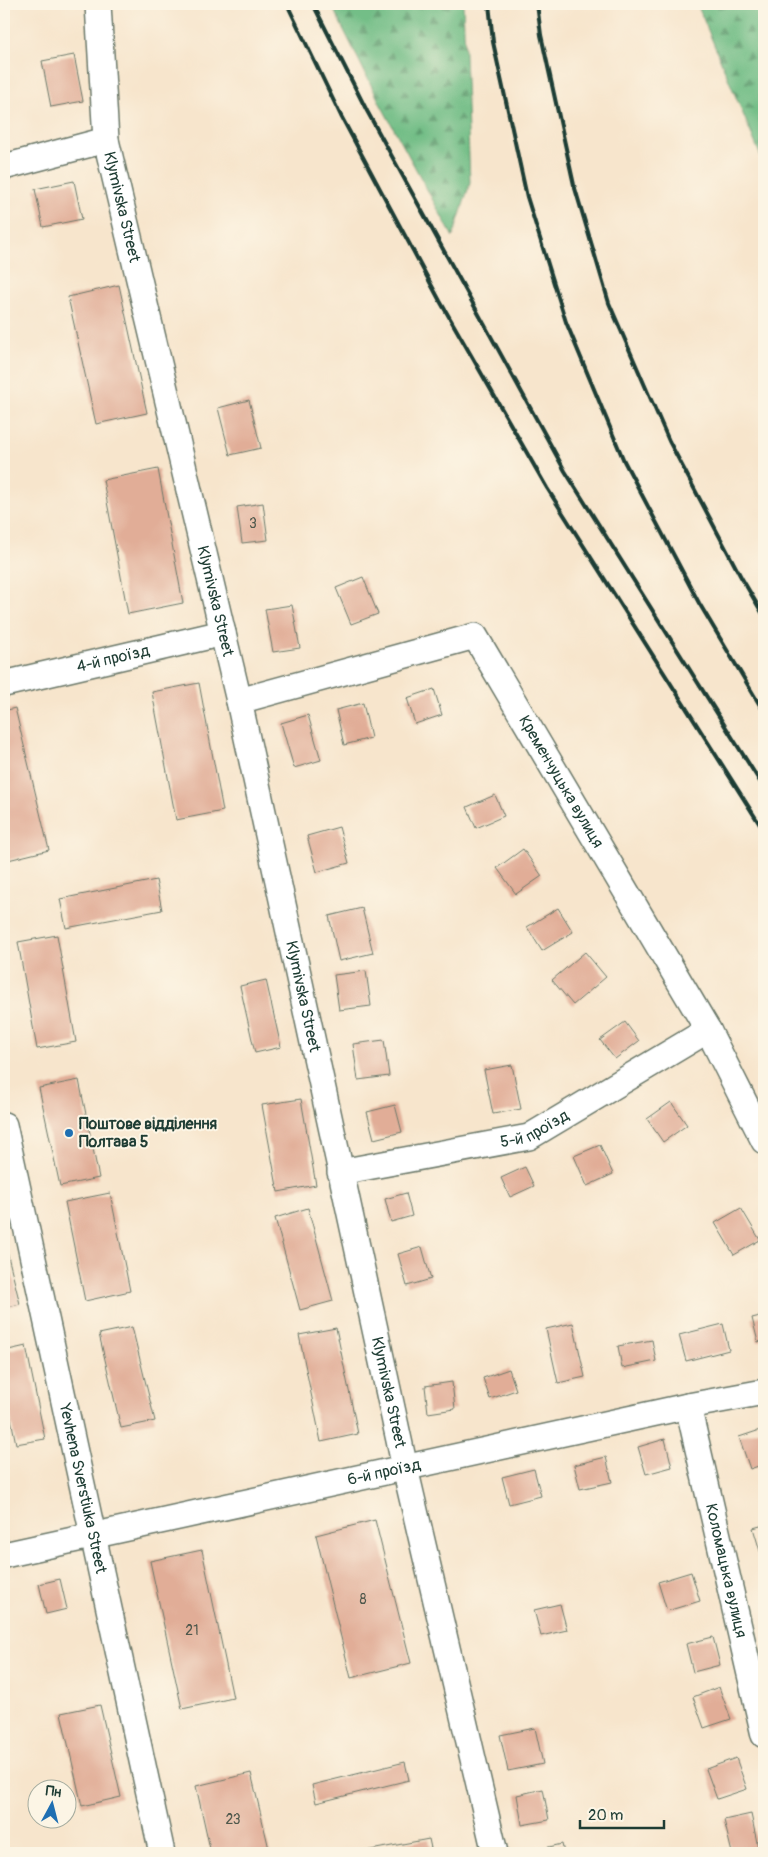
<svg xmlns="http://www.w3.org/2000/svg" width="768" height="1857" viewBox="0 0 768 1857" font-family="Pangolin,sans-serif">
  <defs>
    <pattern id="forest-firs" width="22" height="20" patternUnits="userSpaceOnUse" patternTransform="scale(1.25)"><rect width="22" height="20" fill="#73be87"/><path d="M5 1l3.5 6h-7zM16 11l3.5 6h-7z" fill="#5e9c6f"/></pattern>
  </defs>
  <rect width="100%" height="100%" fill="#fcf5e5"/>
  <filter id="ink" filterUnits="userSpaceOnUse"><feTurbulence type="fractalNoise" baseFrequency=".02" numOctaves="2"/><feDisplacementMap in="SourceGraphic" scale="10" xChannelSelector="R" yChannelSelector="G"/><feConvolveMatrix kernelMatrix="1 2 1 2 8 2 1 2 1" color-interpolation-filters="sRGB"/></filter>
  <filter id="wash" filterUnits="userSpaceOnUse"><feTurbulence type="fractalNoise" baseFrequency=".0096" numOctaves="4" result="noise"/><feDisplacementMap in="SourceGraphic" scale="20" xChannelSelector="R" yChannelSelector="G"/><feGaussianBlur stdDeviation="1.12" result="paint"/><feColorMatrix in="noise" values="0 0 0 0 0 0 0 0 0 0 0 0 0 0 0 0 0 1.4 0 .05"/><feComposite in="paint" operator="in"/></filter>
  <g filter="url(#wash)">
    <rect width="100%" height="100%" fill="#f7e5cc"/>
    <path fill="url(#forest-firs)" stroke="#497e5e" d="M331,4H463L470,183L453,237L381,105Z
      M697,4H764V164Z"/>
    <g id="blocks">
      <path fill="#e1ad97" d="M74,55L83,101L51,107L42,61Z
        M74,181L82,219L43,227L35,189Z
        M119,285L147,413L96,424L68,297Z
        M249,400L261,448L230,455L218,408Z
        M158,469L183,603L128,614L103,480Z
        M263,503L268,540L242,543L237,507Z
        M363,577L378,614L351,624L336,588Z
        M292,605L300,648L273,652L265,609Z
        M199,683L223,811L176,820L152,692Z
        M434,689L442,715L415,724L407,698Z
        M363,703L371,738L344,745L336,710Z
        M15,708L49,850L4,861V711Z
        M308,715L321,760L294,768L281,723Z
        M495,795L504,816L476,828L467,807Z
        M339,827L349,863L317,872L307,836Z
        M523,849L542,876L516,894L497,868Z
        M156,880L162,910L66,928L60,899Z
        M362,908L373,953L339,961L329,916Z
        M558,908L573,932L542,951L527,927Z
        M57,935L76,1042L37,1049L18,942Z
        M585,952L606,977L573,1005L552,980Z
        M366,971L371,1006L339,1010L334,975Z
        M266,980L281,1047L255,1053L240,986Z
        M625,1022L639,1041L615,1059L600,1040Z
        M384,1040L389,1076L358,1080L353,1044Z
        M512,1065L521,1109L493,1114L484,1070Z
        M79,1080L99,1178L60,1186L39,1088Z
        M301,1099L316,1185L278,1192L262,1105Z
        M671,1102L687,1125L663,1142L647,1119Z
        M395,1105L402,1132L374,1139L367,1112Z
        M600,1145L613,1174L587,1186L574,1156Z
        M525,1167L534,1186L510,1197L501,1178Z
        M110,1193L130,1291L85,1301L65,1202Z
        M406,1193L412,1216L391,1222L385,1199Z
        M308,1208L333,1301L300,1310L275,1218Z
        M741,1208L760,1240L734,1255L715,1223Z
        M4,1240L20,1304L4,1308Z
        M422,1247L431,1279L407,1286L398,1254Z
        M764,1315V1340L758,1342L752,1318Z
        M573,1323L585,1377L558,1383L546,1329Z
        M723,1324L729,1350L686,1361L679,1335Z
        M132,1327L155,1421L121,1428L99,1334Z
        M336,1328L358,1434L321,1442L299,1335Z
        M652,1340L656,1361L622,1368L618,1346Z
        M26,1346L45,1439L16,1444L4,1384V1351Z
        M509,1369L516,1390L490,1399L483,1378Z
        M452,1382L455,1409L428,1413L425,1386Z
        M760,1430L764,1442V1464L750,1469L739,1437Z
        M665,1439L672,1467L646,1474L638,1447Z
        M606,1457L612,1482L580,1489L574,1465Z
        M534,1469L541,1496L509,1504L502,1477Z
        M375,1520L411,1663L351,1678L316,1535Z
        M764,1525V1564L753,1528Z
        M202,1550L233,1698L182,1709L150,1561Z
        M691,1572L700,1601L667,1611L658,1582Z
        M60,1579L67,1609L46,1614L39,1584Z
        M560,1604L567,1630L541,1636L534,1610Z
        M713,1637L720,1665L693,1672L686,1644Z
        M4,1676L8,1695L4,1696Z
        M719,1687L731,1719L704,1728L693,1697Z
        M100,1705L121,1797L82,1806L61,1713Z
        M535,1728L543,1764L508,1771L500,1735Z
        M736,1758L747,1789L717,1799L706,1769Z
        M405,1762L409,1780L316,1803L312,1785Z
        M251,1773L270,1853H211L196,1786Z
        M543,1789L549,1820L522,1825L517,1795Z
        M751,1814L759,1852L732,1853L724,1820Z
        M429,1839L432,1853H360V1852Z
        M562,1844L564,1853H537L536,1850Z"/>
    </g>
  </g>
  <g filter="url(#ink)">
    <use href="#blocks" fill-opacity="0" stroke="#6b7869" stroke-width="1"/>
    <g fill="none" stroke-linecap="round" stroke-linejoin="round">
      <g stroke="#6b7869" stroke-width="28">
        <g id="street">
          <path id="s1" d="M98,4L106,140L239,701L405,1468L495,1853"/>
          <path d="M4,167L106,140"/>
          <path id="s2" d="M4,684L223,633"/>
          <path id="s3" d="M239,701L475,636L708,1030L764,1141"/>
          <path id="s4" d="M4,1125L162,1853"/>
          <path id="s5" d="M340,1172L529,1137L708,1030"/>
          <path id="s6" d="M688,1406L764,1735"/>
          <path id="s7" d="M4,1555L688,1406L764,1392"/>
        </g>
      </g>
      <use href="#street" stroke="#fff" stroke-width="25"/>
      <path stroke="#1f3d34" stroke-width="4" d="M287,4L341,116L440,301L547,488L764,831
        M313,4L367,111L565,471L764,788
        M489,4L493,42L527,197L566,322L624,461L699,603L764,712
        M537,4L541,35L574,185L609,303L669,441L741,577L764,616"/>
    </g>
  </g>
  <circle fill="#1f6fb2" stroke="#fcf5e5" stroke-width="2" cx="69" cy="1133" r="5"/>
  <g text-anchor="middle" dominant-baseline="central" stroke-width="4" stroke-linejoin="round" paint-order="stroke">
    <g font-size="14" fill="#50594d">
      <text x="253" y="523">3</text>
      <text x="363" y="1599">8</text>
      <text x="192" y="1630">21</text>
      <text x="233" y="1819">23</text>
    </g>
    <g font-size="16" fill="#1f3d34" stroke="#fcf5e5">
      <text stroke="none"><textPath href="#s1" startOffset="205">Klymivska Street</textPath></text>
      <text stroke="none"><textPath href="#s1" startOffset="610">Klymivska Street</textPath></text>
      <text stroke="none"><textPath href="#s2" startOffset="112">4-й проїзд</textPath></text>
      <text stroke="none"><textPath href="#s3" startOffset="414">Кременчуцька вулиця</textPath></text>
      <text stroke="none"><textPath href="#s1" startOffset="1015">Klymivska Street</textPath></text>
      <text stroke="none"><textPath href="#s5" startOffset="200">5-й проїзд</textPath></text>
      <text stroke="none"><textPath href="#s1" startOffset="1420">Klymivska Street</textPath></text>
      <text stroke="none"><textPath href="#s7" startOffset="389">6-й проїзд</textPath></text>
      <text stroke="none"><textPath href="#s4" startOffset="372">Yevhena Sverstiuka Street</textPath></text>
      <text stroke="none"><textPath href="#s6" startOffset="169">Коломацька вулиця</textPath></text>
    </g>
    <g font-size="16" font-weight="bold" fill="#1f3d34" stroke="#fcf5e5" text-anchor="start">
      <text x="79" y="1124">Поштове відділення<tspan x="79" dy="18">Полтава 5</tspan></text>
    </g>
  </g>
  <rect width="768" height="1857" fill="none" stroke="#fcf5e5" stroke-width="20"/>
  <g transform="translate(52 1804) rotate(7)"><circle r="24" fill="#fcf5e5" stroke="#a4ab9e"/>
  <path d="M0-4L9 19L0 12L-9 19Z" fill="#1f6fb2"/>
  <text y="-8" font-size="14" font-weight="bold" text-anchor="middle" fill="#1f3d34">Пн</text>
  </g>
  <path d="M580 1820v8h84v-8" fill="none" stroke="#1f3d34" stroke-width="2.5"/>
  <text x="588" y="1820" font-size="15" fill="#1f3d34" stroke="#fcf5e5" stroke-width="4" paint-order="stroke">20 m</text>
</svg>
